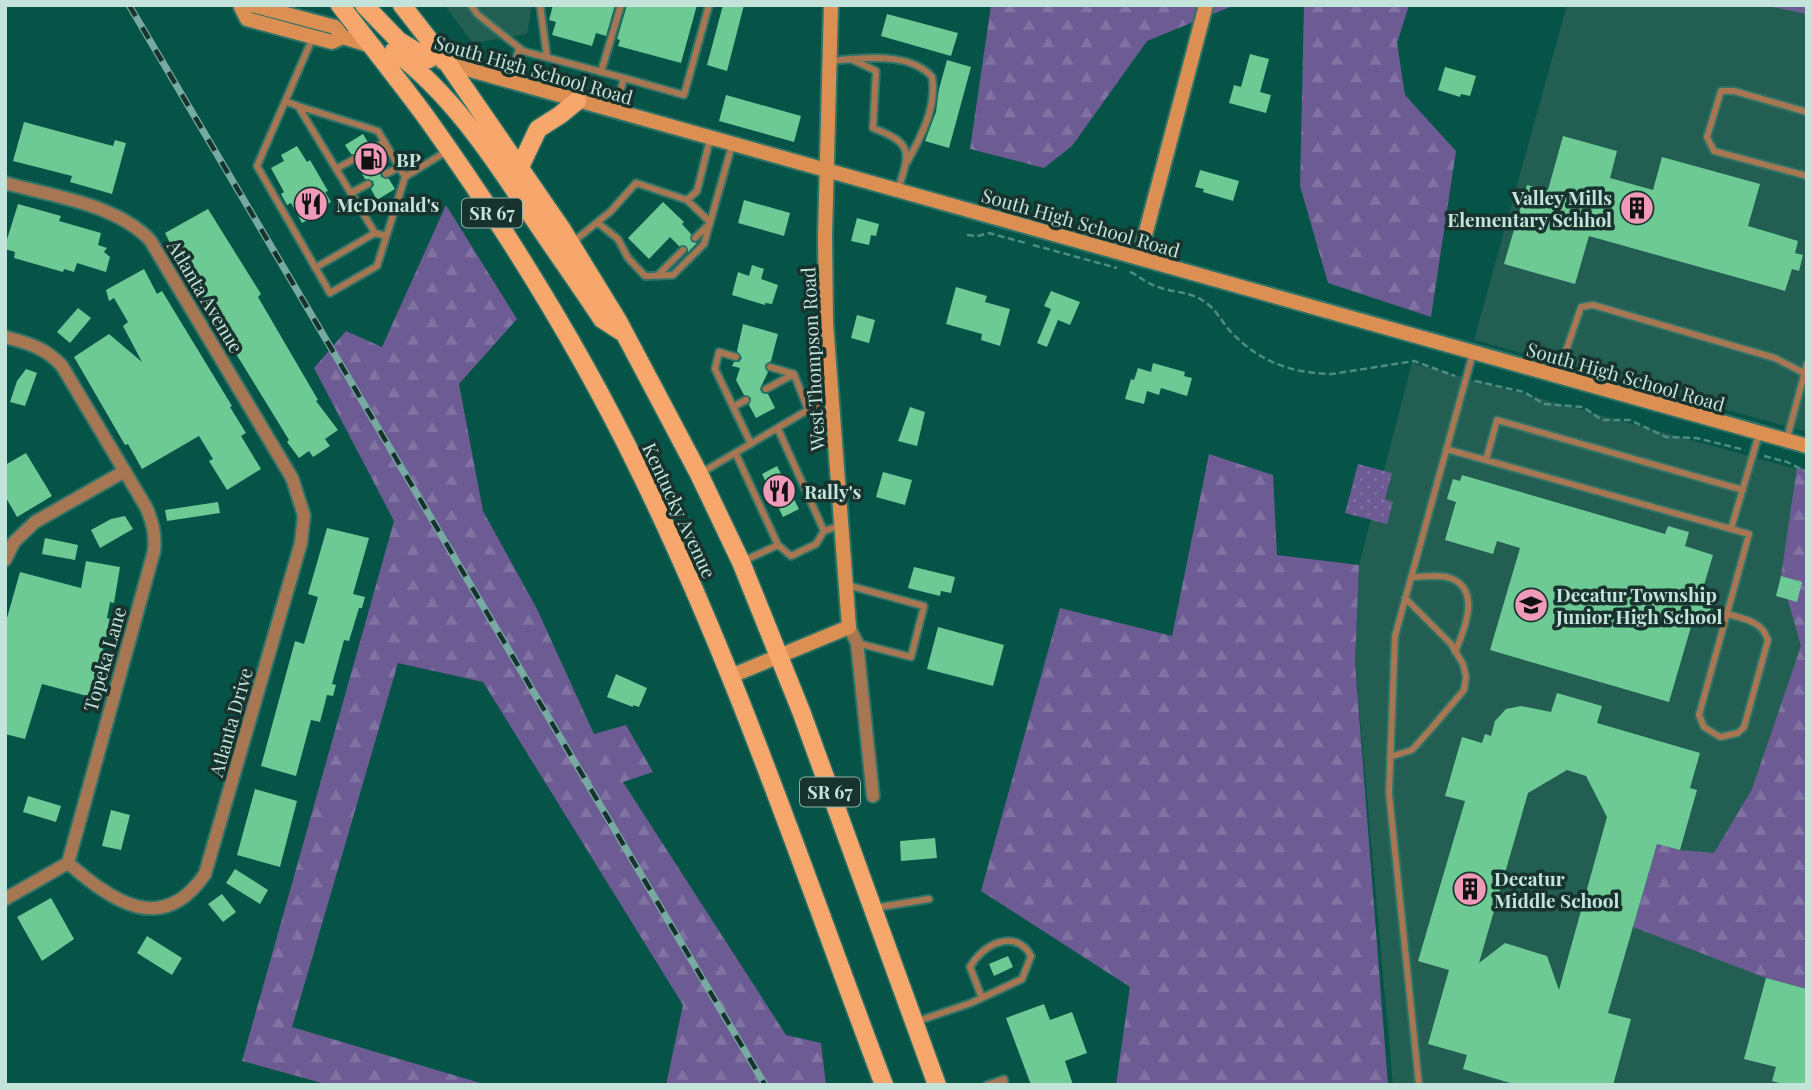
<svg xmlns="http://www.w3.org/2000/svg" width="1812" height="1090" viewBox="0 0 1812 1090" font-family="'Playfair Display',serif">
  <defs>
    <pattern id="forest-firs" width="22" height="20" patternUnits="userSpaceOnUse" patternTransform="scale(1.75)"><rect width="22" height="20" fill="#6d5c94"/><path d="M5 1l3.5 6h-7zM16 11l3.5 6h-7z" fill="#8073a2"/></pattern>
    <pattern id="park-dots" width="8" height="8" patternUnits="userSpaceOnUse" patternTransform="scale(1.75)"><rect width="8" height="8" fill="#6d5c94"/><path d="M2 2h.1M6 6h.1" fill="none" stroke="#8073a2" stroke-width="1.8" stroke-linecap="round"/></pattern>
  </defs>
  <rect width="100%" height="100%" fill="#055447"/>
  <path fill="#225f52" d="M444,5H532L527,34L473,43Z
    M1567,5H1807V432L1474,340Z
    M1412,363L1807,472V1085H1393L1355,663L1359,565Z"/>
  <path fill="#6d5c94" d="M1763,5H1807V14Z"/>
  <path fill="url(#forest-firs)" d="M991,5H1235L1147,41L1072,146L1044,168L970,149Z
    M1304,5H1409L1397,43L1405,95L1456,151L1431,317L1328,283L1300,186Z
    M446,205L517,319L459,384L483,511L537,609L594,734L626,725L653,772L623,782L786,1035L821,1043L826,1085H666L683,1005L483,682L398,663L292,1027L487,1085H329L242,1061L394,521L314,368L346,331L382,347Z
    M1209,454L1273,475L1277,555L1359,565L1355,663L1388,1085H1116L1130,987L981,891L1060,608L1172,636Z
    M1797,467L1807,470V989L1766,978L1633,927L1657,844L1680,850L1714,853L1752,789L1801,646L1781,576Z"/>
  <path fill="url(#park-dots)" d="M1358,464L1392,473L1385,499L1393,502L1387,524L1345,513Z"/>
  <path fill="#6dca95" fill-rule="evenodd" d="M553,5H615L606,36L596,33L592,46L552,35L556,22L549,20Z
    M627,5H697L681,63L618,46L620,40L617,39Z
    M723,5H744L727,71L707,65Z
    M887,14L958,33L951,56L881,36Z
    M1250,54L1269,59L1260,92L1271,95L1266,113L1229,103L1234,85L1241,87Z
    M947,60L971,67L949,148L925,141L936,112L939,89Z
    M1445,67L1476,76L1470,96L1461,94L1460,97L1438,90Z
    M726,95L801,116L794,142L719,121Z
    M24,122L113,146L115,140L126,143L112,194L70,182L72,176L13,161Z
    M363,134L369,144L367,152L375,154L383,169L380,173L381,177L389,179L395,189L377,200L371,189L374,185L373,181L365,179L356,164L360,160L359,156L351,154L345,145Z
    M1563,136L1617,151L1610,178L1653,190L1662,157L1760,184L1748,226L1798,241L1795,253L1803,255L1799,271L1792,269L1785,291L1589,236L1575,284L1504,264L1527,185L1548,190Z
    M297,146L307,162L310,160L328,191L325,192L331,202L323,207L325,210L302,223L291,203L287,205L281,194L284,192L271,168L284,161L281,155Z
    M1200,170L1239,181L1233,201L1203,192L1204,189L1195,187Z
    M744,200L790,213L784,236L738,223Z
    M663,202L684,222L682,224L691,234V241L697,243L688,252L686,246H679L670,237L649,259L628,238Z
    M18,204L61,216L59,221L101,233L98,245L107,248L104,252L110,257L106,272L77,263L74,272L64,269L63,272L14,258L15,252L5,249V246Z
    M208,209L261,294L258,297L318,400L316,401L338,430L325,439L330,446L313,457L309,451L299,458L287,442L289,440L179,261L165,233Z
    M857,218L879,224L876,236L871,235L869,245L851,241Z
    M752,265L764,269L761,279L778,285L772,304L765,303V305L732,295L738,272L749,276Z
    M144,269L157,294L162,291L232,406L230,407L246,433L241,436L261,469L227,490L209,461L213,459L199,436L142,469L128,444L125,445L74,357L109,334L142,362L123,326L128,322L114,298L109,301L106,290Z
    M956,287L987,296L985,302L1010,309L1000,346L981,340L982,334L946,324Z
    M1051,291L1080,302L1070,325L1058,320L1047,347L1037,343L1051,309L1044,306Z
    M78,308L91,318L70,343L57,332Z
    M857,315L875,320L869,343L851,338Z
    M743,324L778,334L771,361L765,365L768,372L760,389L762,393L768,394L775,408L756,418L749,405L751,398L744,395L736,380L740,368L732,366L734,362H739L742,358L737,351Z
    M1153,363L1185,372L1184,376L1192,378L1187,396L1161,388L1159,395L1147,391L1144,404L1125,399L1131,379L1134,380L1138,368L1151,372Z
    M26,369L37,373L25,406L10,402L17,381Z
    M910,407L925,412L917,446L898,441Z
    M26,453L52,496L17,517L5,496V465Z
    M777,466L799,509L783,517L762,474Z
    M883,472L912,480L905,505L876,497Z
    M1462,475L1665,534L1668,526L1689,532L1685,546L1713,555L1699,602L1712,605L1708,617L1695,613L1669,702L1490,650L1520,548L1497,541L1493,554L1445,540L1456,502L1447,499L1453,479L1460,481Z
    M218,502L220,513L167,521L165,510Z
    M125,516L133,529L100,548L91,530L111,519Z
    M327,528L369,538L353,594L365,597L362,608H359L349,641L344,640L332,684L336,685L333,696L327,695L320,722L311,720L296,776L261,766L295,641L304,644L318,597L308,594Z
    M45,538L78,545L75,560L42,554Z
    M86,561L120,567L114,603L110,602L107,618L111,619L91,697L42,684L25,739L5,734V625L20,572L81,588Z
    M914,567L955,577L951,593L941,591L940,596L908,588Z
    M1781,576L1802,582L1797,602L1776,596Z
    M938,627L1004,645L993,686L927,669Z
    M616,674L647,688L639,707L633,705V707L607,697Z
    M1557,693L1602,706L1597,723L1700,753L1690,788L1697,790L1680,850L1657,844L1608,1013L1631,1019L1613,1085H1517L1463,1069L1467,1055L1428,1044L1449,970L1418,961L1465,801L1445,796L1462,737L1482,743L1485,734L1491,736L1495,721L1506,709L1521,706L1551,712ZM1567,770L1586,776L1607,817L1559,990L1547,956L1505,943L1479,963L1528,793Z
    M255,789L297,801L280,867L237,855Z
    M28,796L61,806L56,822L23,812Z
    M111,810L130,815L121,850L102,846Z
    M935,838L937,858L901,861L900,841Z
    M235,869L268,890L260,904L226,883Z
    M222,894L236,912L223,922L208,904Z
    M51,898L74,939L42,961L17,917Z
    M147,936L182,958L172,975L137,953Z
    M1008,956L1013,967L994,976L989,964Z
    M1766,978L1807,989V1085H1787L1772,1081L1776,1067L1744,1059Z
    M1044,1004L1050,1020L1072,1012L1087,1053L1065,1061L1073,1085H1031L1006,1018Z"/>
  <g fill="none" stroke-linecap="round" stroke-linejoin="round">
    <g stroke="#2f7368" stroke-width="10">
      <path id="lane" d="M471,5L477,14L523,51L624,78L615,111
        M540,5L547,57
        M313,37L257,166L330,293L377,266L405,177L447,151
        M853,59C878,57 914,56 932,77C937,107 921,137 907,162
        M830,61L851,59L876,71L873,128C912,143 911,151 898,189
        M601,72L621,5
        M624,78L684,95L709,5
        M511,80L519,48
        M285,101L298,106L375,233L386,236
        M298,106L378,131L405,177
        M1807,112L1734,91H1721L1707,137L1714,151L1807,176
        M372,149L385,142
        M336,169L354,159
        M386,174L399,167
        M351,193L368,184
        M687,200L697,191L710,139
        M598,223L618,239L628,258L645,276L673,275L704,244L732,145
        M695,238L709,224
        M573,242L611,211L636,183L687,200L710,222
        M315,268L375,233
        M657,276L683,250
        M736,357L719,352L715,369L751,444
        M770,367L794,374L808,410
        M1558,374L1581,307L1593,305L1775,358L1804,373
        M766,389L794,374
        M733,407L746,400
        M778,429L824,531
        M1787,438L1807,364
        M1446,449L1749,534L1699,715L1704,727L1720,737L1738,733L1744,727L1768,640C1762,621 1745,619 1727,614
        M736,454L778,545L791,556L816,544L824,531L839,526
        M1486,460L1497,420L1743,490
        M701,473L830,397
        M1731,529L1759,434
        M741,562L778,545
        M1411,577C1423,577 1439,574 1450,578C1482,589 1464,631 1455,652
        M847,585L924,606L911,657L857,643
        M1390,757L1412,750L1429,731L1464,690L1466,677L1463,664L1451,644L1405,598
        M874,908L929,899
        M915,1022L971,1003L1022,979L1031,956C1015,927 982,945 970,967L982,998
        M987,1085L1004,1079L1005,1085
        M1419,1085L1389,793L1395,636L1473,353"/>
    </g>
    <g stroke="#2f7368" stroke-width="16">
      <path id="street" d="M5,183C52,196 116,204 150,240L292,478L304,515L301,543L205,874C162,937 112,901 68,863
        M5,337C28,343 46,348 62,366L146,507C153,522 156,535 154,551L68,863
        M5,560L14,542L35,522L125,471
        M849,627L857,643L873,796
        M5,899L68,863"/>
    </g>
    <g stroke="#2f7368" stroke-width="18">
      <path id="secondary" d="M252,5L335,27L343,37L375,47
        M241,7L247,19L332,42L343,37
        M442,62L1807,446
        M1139,258L1206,5
        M731,676L849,627L826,323L825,236L831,5"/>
    </g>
    <g stroke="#2f7368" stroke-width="21">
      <path id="primary" d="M340,5C369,43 398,79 426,117C506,229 580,348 640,472C737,670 806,879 884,1085
        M364,5L399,41L429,59
        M402,5L448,64L561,228L618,321L699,474L741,562L801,711L937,1085
        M394,51C449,92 489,151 526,207C551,245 577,281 602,319L622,332
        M520,167L538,129L560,115L577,101"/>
    </g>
    <path stroke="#4e8b80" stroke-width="2.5" stroke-dasharray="7 3.5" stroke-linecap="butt" d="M967,235L978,236L989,233L1026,243
      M1033,245L1117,268
      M1130,272C1138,275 1142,280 1149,283C1166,293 1189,290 1205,302C1216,309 1222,322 1230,331C1259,362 1291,373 1332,374L1414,361L1455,376
      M1475,381L1524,392L1544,404L1583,407L1602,420H1630L1666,437L1696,438L1745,450
      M1764,456L1787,462L1807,472"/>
    <use href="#lane" stroke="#a77652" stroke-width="6"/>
    <use href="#street" stroke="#a77652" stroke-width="12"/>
    <use href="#secondary" stroke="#dc8f52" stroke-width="14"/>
    <use href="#primary" stroke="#f7a76b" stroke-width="18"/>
    <g stroke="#77aaa0" stroke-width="7">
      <path id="rail" d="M129,5L765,1085"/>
    </g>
    <use href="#rail" stroke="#18332d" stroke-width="4.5" stroke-dasharray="13" stroke-linecap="butt"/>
  </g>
  <defs>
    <g id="fuel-disc" transform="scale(1.75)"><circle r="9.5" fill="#ef9ab8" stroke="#18332d"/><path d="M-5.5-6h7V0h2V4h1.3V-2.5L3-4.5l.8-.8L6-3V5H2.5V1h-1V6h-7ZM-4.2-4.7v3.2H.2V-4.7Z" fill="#111"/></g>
    <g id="restaurant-disc" transform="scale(1.75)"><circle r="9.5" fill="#ef9ab8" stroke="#18332d"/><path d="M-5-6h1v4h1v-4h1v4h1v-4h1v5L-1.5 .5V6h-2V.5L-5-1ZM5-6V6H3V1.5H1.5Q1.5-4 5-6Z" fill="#111"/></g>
    <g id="building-disc" transform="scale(1.75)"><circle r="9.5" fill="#ef9ab8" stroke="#18332d"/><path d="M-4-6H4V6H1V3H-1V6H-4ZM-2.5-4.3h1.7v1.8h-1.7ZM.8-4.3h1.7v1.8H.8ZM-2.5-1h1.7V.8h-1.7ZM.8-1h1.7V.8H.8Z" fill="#111"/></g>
    <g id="school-disc" transform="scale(1.75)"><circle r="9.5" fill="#ef9ab8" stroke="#18332d"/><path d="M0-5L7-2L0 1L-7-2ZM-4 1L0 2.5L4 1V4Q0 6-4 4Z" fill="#111"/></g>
  </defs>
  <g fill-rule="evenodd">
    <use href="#fuel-disc" x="371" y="159"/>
    <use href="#restaurant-disc" x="311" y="204"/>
    <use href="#building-disc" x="1637" y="208"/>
    <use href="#restaurant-disc" x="779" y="491"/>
    <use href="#school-disc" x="1531" y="605"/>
    <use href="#building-disc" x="1470" y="889"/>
  </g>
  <g text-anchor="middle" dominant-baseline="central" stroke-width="7" stroke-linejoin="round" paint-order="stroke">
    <g fill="#18332d" stroke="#90aea7" stroke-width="2">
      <rect x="462" y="198.5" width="60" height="29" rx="5"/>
      <rect x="800" y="777.5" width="60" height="29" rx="5"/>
    </g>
    <g font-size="18" font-weight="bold" fill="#c3e3db">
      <text x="492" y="213">SR 67</text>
      <text x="830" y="792">SR 67</text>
    </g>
    <g font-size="19" fill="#c3e3db" stroke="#18332d">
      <text transform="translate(534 69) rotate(16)">South High School Road</text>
      <text transform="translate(1081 222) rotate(16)">South High School Road</text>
      <text transform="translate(206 296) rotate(59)">Atlanta Avenue</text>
      <text transform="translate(812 359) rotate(-93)">West Thompson Road</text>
      <text transform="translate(1626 376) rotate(16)">South High School Road</text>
      <text transform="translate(680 510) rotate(65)">Kentucky Avenue</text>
      <text transform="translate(104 659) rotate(-74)">Topeka Lane</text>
      <text transform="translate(230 722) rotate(-74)">Atlanta Drive</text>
    </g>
    <g font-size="19" font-weight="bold" fill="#c3e3db" stroke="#18332d" text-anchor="start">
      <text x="396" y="159">BP</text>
      <text x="1612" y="197" text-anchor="end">Valley Mills<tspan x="1612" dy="22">Elementary Schhol</tspan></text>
      <text x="336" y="204">McDonald's</text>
      <text x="804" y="491">Rally's</text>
      <text x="1556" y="594">Decatur Township<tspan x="1556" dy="22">Junior High School</tspan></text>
      <text x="1494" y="878">Decatur<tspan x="1494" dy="22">Middle School</tspan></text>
    </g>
  </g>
  <rect width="1812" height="1090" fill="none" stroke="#c3e3db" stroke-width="14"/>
</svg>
